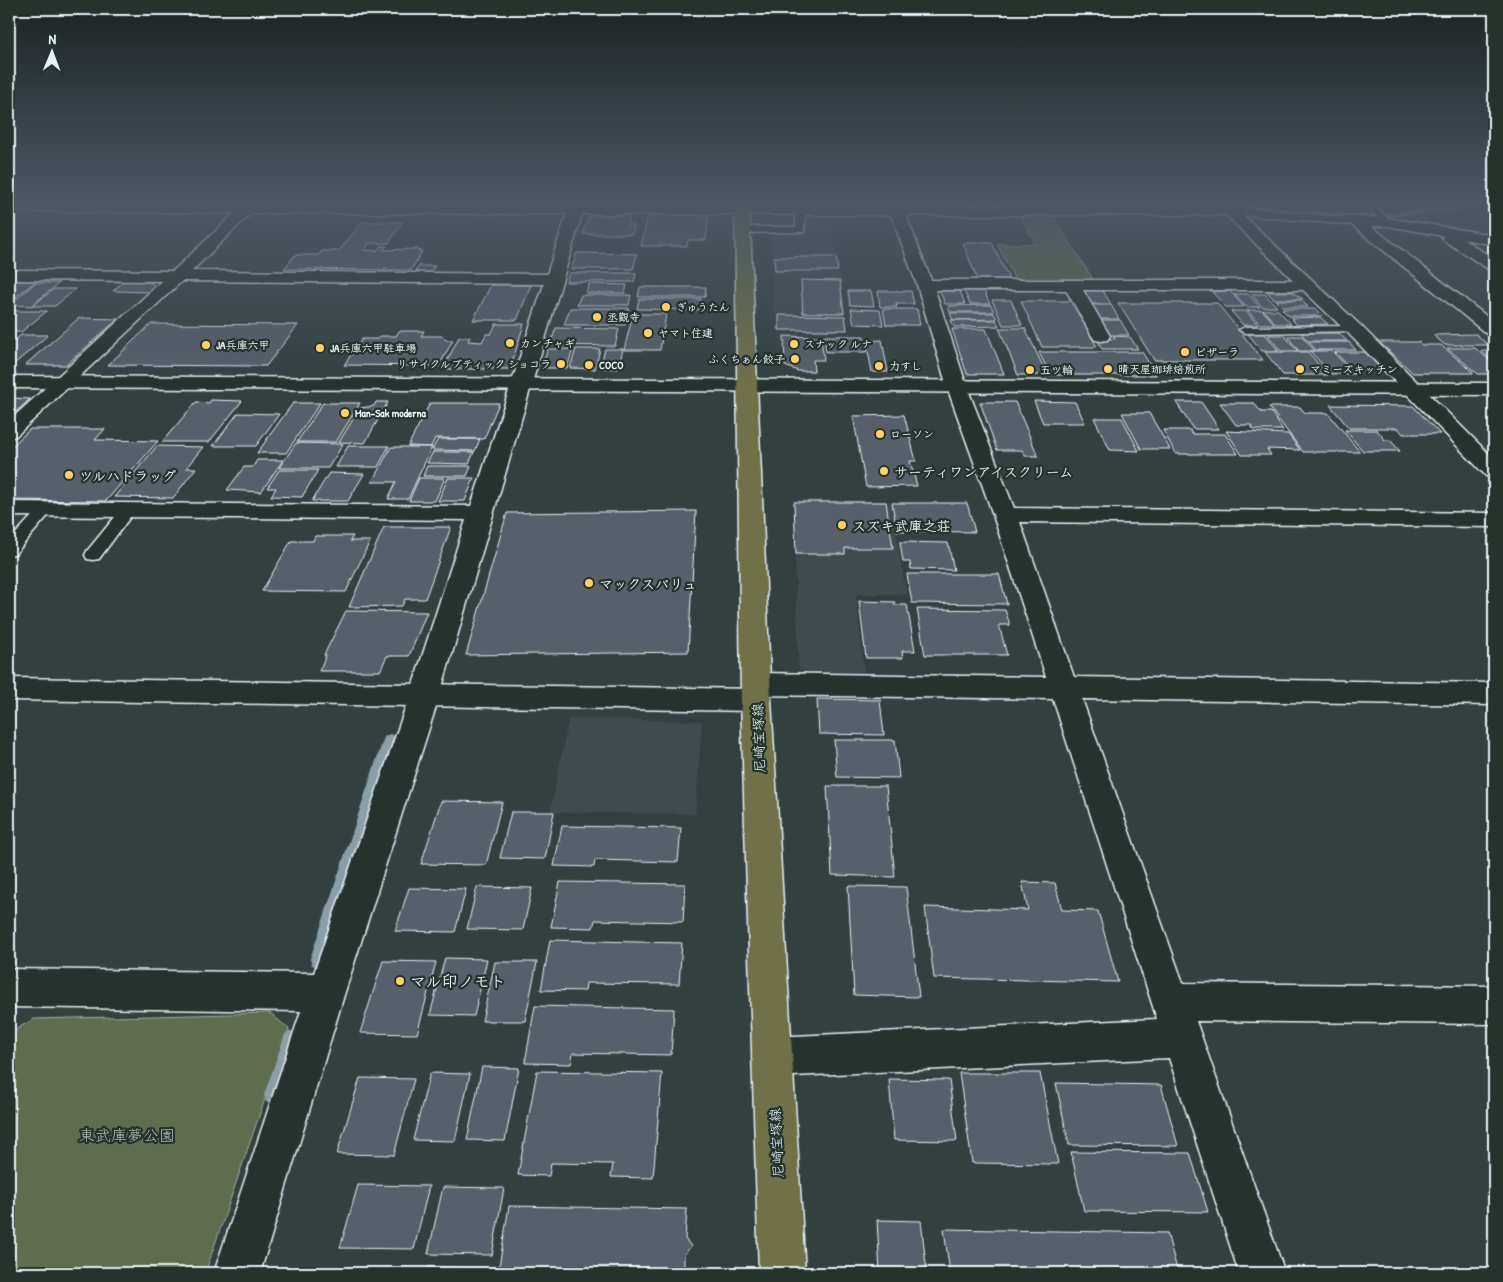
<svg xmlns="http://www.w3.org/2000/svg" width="1503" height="1282" viewBox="0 0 1503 1282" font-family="'Patrick Hand','Klee One',sans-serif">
  <rect width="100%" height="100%" fill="#344040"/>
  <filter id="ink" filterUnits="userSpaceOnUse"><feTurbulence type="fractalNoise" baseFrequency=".02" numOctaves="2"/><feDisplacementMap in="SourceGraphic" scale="10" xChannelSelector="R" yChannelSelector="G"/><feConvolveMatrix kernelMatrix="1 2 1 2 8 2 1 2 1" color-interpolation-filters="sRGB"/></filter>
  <g filter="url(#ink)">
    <path fill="#414c50" d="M18,203H347L337,205Z
      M773,213H830L846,315L774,314L771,217Z
      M793,500L891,501L906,594H856L864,672L799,671Z
      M569,719L702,721L695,814L550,812Z"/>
    <path fill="#5e6c4d" stroke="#a3aea2" d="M1019,214H1052L1094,281L1015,280L997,244H1036Z
      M270,1013L289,1029L205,1273H9V1038L13,1031L34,1019Z"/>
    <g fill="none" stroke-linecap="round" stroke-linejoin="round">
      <path fill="#8a9fa7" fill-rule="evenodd" d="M1229,203H1242L1300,211L1364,215L1457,207L1467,203H1474L1458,211L1364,219L1300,215Z
        M390,734L395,736L397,740L326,959L324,965L318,967L312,965L310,959L383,740L385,736Z
        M291,1031L297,1034L300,1040L280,1102L273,1104L266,1102L264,1095L285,1034Z"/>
    </g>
    <path fill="#565e6b" stroke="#e8f1f8" d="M769,203H855L856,205H769Z
      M590,215H630L627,225H635L632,234H583Z
      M648,215H709L706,240H688L687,246H641Z
      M362,222H402L389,243H369L364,250L377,251L381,246H387L383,250L418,249L417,250L422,251L411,270L284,269L295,255H319L322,251H339Z
      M963,243H992L1009,279H977Z
      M577,253L637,254L633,269H571Z
      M774,257H836L838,271H775Z
      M419,266H435L430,273H415Z
      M569,273H636L634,282H566Z
      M801,280L840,281L844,313H803Z
      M9,281H36L9,302Z
      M124,281L150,282L155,286L149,292L113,291Z
      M35,283H59L31,306L9,305Z
      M589,284L627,285L625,293H586Z
      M491,285H531L517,320H473Z
      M640,287H706L705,297H638Z
      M54,289H76L55,306H32Z
      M848,291H871L874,306L850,305Z
      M878,291H911L914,304H896L897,307H880Z
      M940,291H960L965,304H945Z
      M964,291H984L990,304H970Z
      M1084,291H1103L1111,304H1092Z
      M1230,291L1244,307H1226L1212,292Z
      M1267,292H1292L1303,299H1274Z
      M1234,294H1248L1260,307H1246Z
      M1251,294H1265L1277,307H1262Z
      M581,295H631L629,305H577Z
      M639,299H701L699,310L637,309Z
      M992,300H1011L1022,325H1003Z
      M1276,300H1301L1308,307H1283Z
      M1021,301H1072L1097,347H1042Z
      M1118,303H1217L1263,360H1154Z
      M991,305L994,312H950L948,306Z
      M1092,305H1111L1119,319H1100Z
      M570,308H629L625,325H564Z
      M851,309L880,310L883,325L854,324Z
      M883,309H917L920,325H886Z
      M1282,309H1315L1322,316H1289Z
      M1247,310H1262L1275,324H1260Z
      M1263,310H1278L1291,324H1276Z
      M9,311H47L21,332H9Z
      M1231,311H1246L1258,325H1243Z
      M950,313H994L997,319L953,320Z
      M633,314H666L660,350H624Z
      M779,315L845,316L847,330H779Z
      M1320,317L1328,324L1297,325L1291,318Z
      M79,318L118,319L66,365H25Z
      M951,320H996L999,326L954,327Z
      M1100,320H1120L1129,335H1109Z
      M151,324L298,325L266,366L108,365Z
      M496,324H524L510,369H443L459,337H470L468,341L482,342L486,334H491Z
      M556,328L619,329L615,346L550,345Z
      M999,328H1025L1047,375H1018Z
      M952,329H986L1004,374H967Z
      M399,331H424L421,336H443L446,340H453L439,366L344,365L362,339H378L381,336H396Z
      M1301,333H1339L1347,341H1308Z
      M1248,334H1265L1279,351H1262Z
      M1476,334L1488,345H1445L1433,335Z
      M21,335H48L13,365H9V345Z
      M1268,335H1284L1298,351H1281Z
      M784,336L821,337L824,360H813L814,371H798L785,366Z
      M824,336H864L866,352H826Z
      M1113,336L1130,337L1138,349H1102L1097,339H1115Z
      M1287,336H1302L1315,351H1299Z
      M882,340L888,372H872L866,341Z
      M1309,342H1349L1356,350H1316Z
      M1379,342H1419L1422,345H1441L1474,373H1413Z
      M1447,348H1475L1494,364V374H1478Z
      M548,349H573L567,368H541Z
      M576,349H600L595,369L570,368Z
      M605,349H623L618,369L600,368Z
      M1310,351H1332L1354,374H1331Z
      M1481,351H1494V362Z
      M1039,352H1142L1156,375H1050Z
      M1265,352H1308L1328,375H1283Z
      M1335,352H1365L1383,370H1352Z
      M12,398L30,399L9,418V401Z
      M211,400L242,401L209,442H162L196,402L209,403Z
      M1034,401L1075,402L1085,423H1043Z
      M376,402H388L365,443L339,442L360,408L374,406Z
      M980,402H1015L1038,456H1025L1022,450H997Z
      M1176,402H1201L1219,429H1193Z
      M293,403H320L286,453H257Z
      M323,403H360L336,442H297Z
      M430,403H499L484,439L435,438L431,447L408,446Z
      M1220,403H1254L1261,412H1271L1283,430H1254L1251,425H1236Z
      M1330,405L1413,406L1440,434H1403L1398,428H1349Z
      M1269,407H1300L1305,413H1328L1360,452H1303Z
      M238,413L279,414L256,446H213Z
      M1122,413H1149L1170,449H1141Z
      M904,415L916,461H910L917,486L866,487L853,416Z
      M1094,418H1122L1139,451L1110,450Z
      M30,429H105L95,440L158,441L106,501L9,500V449Z
      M1163,430H1190L1192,434H1225L1238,454H1176Z
      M1345,430H1377L1385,440H1390L1400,451H1363Z
      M1226,431L1288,434L1300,450L1267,449L1271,455H1242Z
      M438,439H480L475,451L432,450Z
      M296,443L343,444L328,468H279Z
      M157,446L203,447L186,468H196L173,498L114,497Z
      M348,446H389L378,467H336Z
      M391,447H432L408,499H388L396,482H372Z
      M433,452H474L469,464L427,463Z
      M257,460H283L261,492L227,490L244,467H253Z
      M427,466H471L467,476H423Z
      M279,470H318L302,497L271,496L276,488H267Z
      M329,473L364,474L348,501H312Z
      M419,478H445L435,501H409Z
      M448,478H474L465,501H438Z
      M794,502H886L893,548H845V554H796Z
      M892,503H967L975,532L897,531Z
      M696,511L688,652L466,655L507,513Z
      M384,527H451L425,599H405L402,606L349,607Z
      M315,536H353L350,541H370L346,592L262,591L291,541H313Z
      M900,542L948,543L954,570L911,569L910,562H903Z
      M907,574H999L1007,604L912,603Z
      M859,601L895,602V605H907L915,651H902L903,658H866Z
      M917,609L1005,610L1010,625H999L1007,655H925Z
      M346,611L427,612L409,656H387L380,671H319L326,655H324Z
      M817,699L880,700L884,735L819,734Z
      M834,740H895L899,778L837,777Z
      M827,786H886L895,877L832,875Z
      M441,801L502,802L486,865L421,864Z
      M511,812H554L545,859L500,858Z
      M562,826L681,828L678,862L595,860L594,867L554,866Z
      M560,882L685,884L683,922L595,920L593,928L551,927Z
      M1022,882L1055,883L1062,910L1098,911L1118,982L934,978L925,907L1028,910Z
      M848,886L906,887L919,997L854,995Z
      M477,887L532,888L523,930L467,929Z
      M409,888L466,889L455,932L395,931Z
      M550,940L682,943L679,984L586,983L585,991L541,990Z
      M445,958L487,959L474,1016L430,1015Z
      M383,961L436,962L417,1034L360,1033Z
      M495,962H537L525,1021H482Z
      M535,1006L674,1009L671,1055L573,1053L571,1064L525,1063Z
      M482,1067L519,1068L505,1141L467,1140Z
      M537,1071L662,1073L653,1178L611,1177L613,1164L551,1163L549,1176L518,1175Z
      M430,1073L470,1074L455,1141L413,1140Z
      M959,1073H1040L1058,1164L972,1163Z
      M360,1078L414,1079L394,1155L337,1154Z
      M889,1079L949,1080L957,1141L894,1140Z
      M1056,1083L1161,1085L1178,1146L1069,1145Z
      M1071,1152L1190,1153L1208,1212L1084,1211Z
      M358,1185L429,1186L414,1249L340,1248Z
      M443,1187L504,1188L492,1255L428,1254Z
      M509,1206L687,1209L685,1239L691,1246L684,1255V1273H498Z
      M877,1220L921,1221L927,1273H880Z
      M944,1229L1167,1233L1178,1273H950Z
      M428,1267L489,1268L488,1273H426Z"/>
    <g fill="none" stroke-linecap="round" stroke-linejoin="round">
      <g stroke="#e8f1f8" stroke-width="3">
        <path id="lane" d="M1362,203H1371L1393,222L1388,225L1385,224Z
          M801,207L806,210L804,232L743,233L738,230L743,227H796V210Z
          M1354,326L1360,329L1358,331L1245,333L1239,330L1245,327Z
          M46,504L51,506L53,509L51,512L15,554L9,555V541L41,506Z
          M128,505L133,507L135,510L133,513L99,559L93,560L87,559L85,555L87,551L123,507Z"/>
      </g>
      <g stroke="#e8f1f8" stroke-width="3">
        <path id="street" d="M9,203L888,206L887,203H901L902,206L1244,207L1330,216L1388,218L1494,235V245L1463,239L1494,259V271L1488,269L1445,241L1442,238L1444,236L1388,226H1371L1494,322V336L1488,335L1352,225L1243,215L1360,325L1494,459V478L1486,476L1348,333L1303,290H1083L1110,336L1107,340L1101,341L1095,340L1092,336L1066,290H935L967,387L1014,508L1494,513V527L1020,522L1074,677L1494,683V705L1082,699L1183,983L1494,986V1024L1196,1021L1285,1273H1239L1169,1058L772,1077L758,1071L752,1057L758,1043L772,1037L1157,1019L1053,699L756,695L746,692L742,684L746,676L756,673L1046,677L993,515L947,387L917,285L891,215L582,214L440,694L345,992L260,1273H214L301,1011L9,1007V969L314,973L410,694L466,520L9,516V502L471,506L544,284L182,281L16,436L9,438V421L162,281L9,280V270L173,271L235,213L9,211ZM251,213L567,214L547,274L192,271ZM906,215H1226L1293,280H931Z"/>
      </g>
      <g stroke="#e8f1f8" stroke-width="3">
        <path id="secondary" d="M9,376L1494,383V395L9,388Z
          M9,678L756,689L766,692L771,700L766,708L756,711L9,700Z"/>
      </g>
      <g stroke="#e8f1f8" stroke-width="3">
        <path id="primary" d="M735,203H749L771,700L805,1273H759L741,700Z"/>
      </g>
      <use href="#lane" fill="#26332d" fill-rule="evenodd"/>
      <use href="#street" fill="#26332d" fill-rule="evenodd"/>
      <use href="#secondary" fill="#26332d" fill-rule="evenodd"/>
      <use href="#primary" fill="#70704a" fill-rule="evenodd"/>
    </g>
  </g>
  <linearGradient id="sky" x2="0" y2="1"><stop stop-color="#1d2323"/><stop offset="0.53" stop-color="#4a5964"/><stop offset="1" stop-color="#4a5964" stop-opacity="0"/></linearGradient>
  <rect width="1503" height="382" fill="url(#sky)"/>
  <g fill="#ffd166" stroke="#26332d" stroke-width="2">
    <circle cx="666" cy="307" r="5"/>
    <circle cx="597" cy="317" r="5"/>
    <circle cx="648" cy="333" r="5"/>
    <circle cx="510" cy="343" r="5"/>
    <circle cx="794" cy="344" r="5"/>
    <circle cx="206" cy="345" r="5"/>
    <circle cx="320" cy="348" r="5"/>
    <circle cx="1185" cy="352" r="5"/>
    <circle cx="795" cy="359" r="5"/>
    <circle cx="561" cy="364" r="5"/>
    <circle cx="589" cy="365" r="5"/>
    <circle cx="879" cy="366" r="5"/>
    <circle cx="1108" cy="369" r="5"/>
    <circle cx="1300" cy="369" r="5"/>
    <circle cx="1030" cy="370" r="5"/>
    <circle cx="345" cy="413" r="5"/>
    <circle cx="880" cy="434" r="5"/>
    <circle cx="884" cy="471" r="5"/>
    <circle cx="69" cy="475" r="5"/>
    <circle cx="842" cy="525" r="5"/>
    <circle cx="589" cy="583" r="5"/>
    <circle cx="400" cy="981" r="5"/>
  </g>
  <g text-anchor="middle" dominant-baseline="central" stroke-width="4.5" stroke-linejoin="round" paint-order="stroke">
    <g font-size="11" font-weight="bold" fill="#e8f1f8" stroke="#26332d" text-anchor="start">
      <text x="676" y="307">ぎゅうたん</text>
      <text x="607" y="317">丞觀寺</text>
      <text x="658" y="333">ヤマト住建</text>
      <text x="520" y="343">カンチャギ</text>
      <text x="804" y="344">スナック ルナ</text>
      <text x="216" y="345">JA兵庫六甲</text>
      <text x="330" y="348">JA兵庫六甲駐車場</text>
      <text x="1195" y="352">ピザーラ</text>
      <text x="785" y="359" text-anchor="end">ふくちぁん餃子</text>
      <text x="551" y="364" text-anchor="end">リサイクルブティック ショコラ</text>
      <text x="599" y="365">COCO</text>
      <text x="889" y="366">力すし</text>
      <text x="1118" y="369">晴天屋珈琲焙煎所</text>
      <text x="1310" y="369">マミーズキッチン</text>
      <text x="1040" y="370">五ツ輪</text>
      <text x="355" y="413">Man-Sak moderna</text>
      <text x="890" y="434">ローソン</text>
    </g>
    <g font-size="14" font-weight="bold" fill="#e8f1f8" stroke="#26332d" text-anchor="start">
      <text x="894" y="471">サーティワンアイスクリーム</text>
      <text x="79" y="475">ツルハドラッグ</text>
      <text x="852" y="525">スズキ武庫之荘</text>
      <text x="599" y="583">マックスバリュ</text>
    </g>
    <g font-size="14" fill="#e8f1f8" stroke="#26332d">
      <text transform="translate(758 738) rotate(-92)">尼崎宝塚線</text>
      <text transform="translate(776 1143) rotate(-93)">尼崎宝塚線</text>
    </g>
    <g font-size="16" font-weight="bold" fill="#e8f1f8" stroke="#26332d" text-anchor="start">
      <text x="410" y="981">マル印ノモト</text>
    </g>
    <g font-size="16" fill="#b1bcb4" stroke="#26332d">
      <text x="127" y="1135">東武庫夢公園</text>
    </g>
  </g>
  <rect width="1503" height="1282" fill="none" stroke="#26332d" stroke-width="30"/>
  <rect x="15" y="15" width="1473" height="1252" fill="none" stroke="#e8f1f8" stroke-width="2" filter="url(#ink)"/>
  <g transform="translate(52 52) rotate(1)" stroke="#26332d" stroke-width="4" paint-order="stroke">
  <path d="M0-4L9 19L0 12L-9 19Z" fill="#e8f1f8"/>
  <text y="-8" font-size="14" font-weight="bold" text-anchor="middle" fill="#e8f1f8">N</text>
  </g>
</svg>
